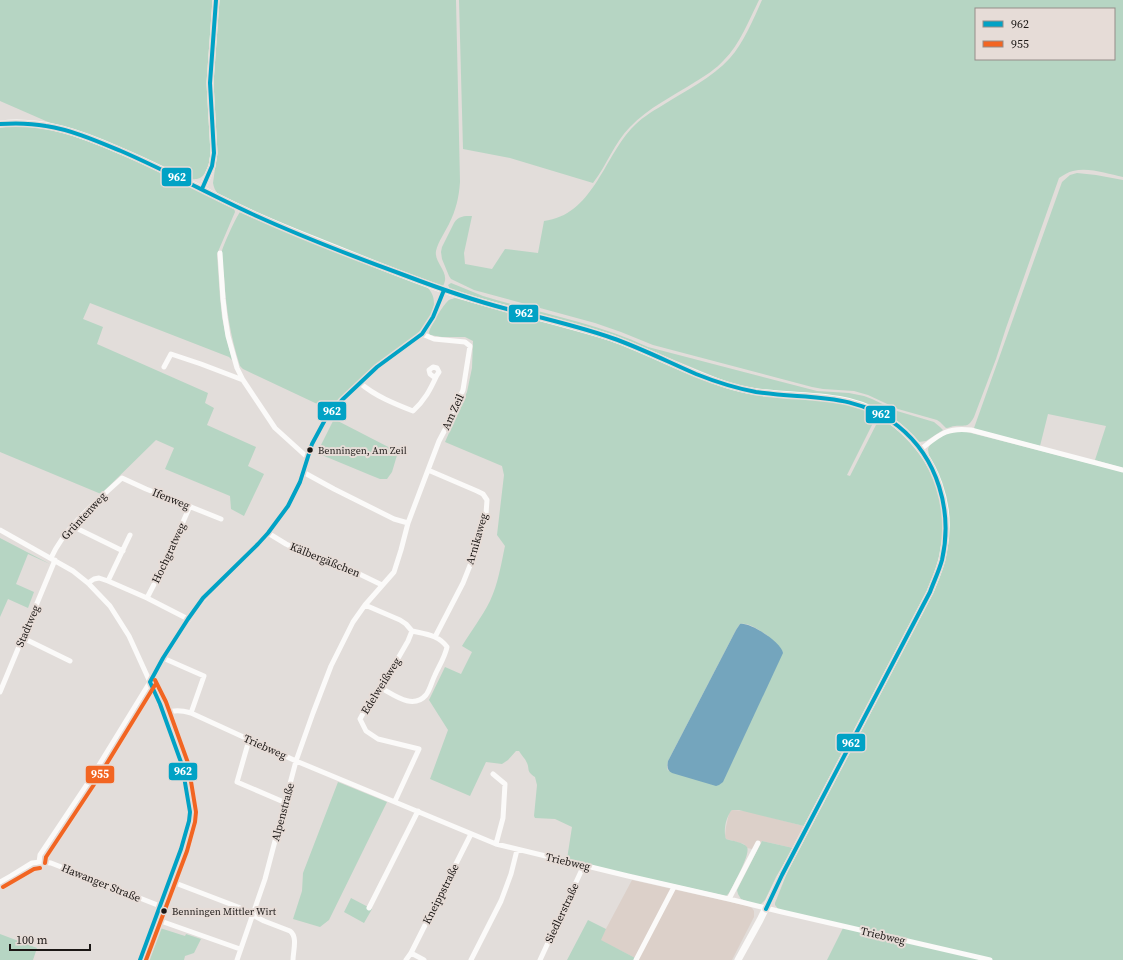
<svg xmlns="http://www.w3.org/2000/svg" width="1123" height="960" viewBox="0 0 1123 960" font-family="'Source Serif 4',serif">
  <rect width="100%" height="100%" fill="#e2ddda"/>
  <path fill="#dcd0c9" d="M732,810L746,811L804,826L793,848L762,841L757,850L747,848L744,844L726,839L725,836L726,827L729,813Z
    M632,880L748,906L752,908L754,911V917L732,960H639L600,940Z"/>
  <path fill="#b6d5c3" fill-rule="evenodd" d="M0,0H213L211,151C210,159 208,174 200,178C195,180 191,179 186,178L55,125L0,101Z
    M218,0H456L460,182C459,197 456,210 449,224C445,232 438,242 436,251C434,264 451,272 443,286H440C365,257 290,229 218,194C215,190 214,188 213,183L217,154L213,87Z
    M459,0H759C749,20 740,44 724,60C716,69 705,76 695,82C673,96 648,108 630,127C614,143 607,165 593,183L510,158L463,149Z
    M762,0H1123V177C1108,174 1089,167 1073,171C1068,172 1064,175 1059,178L1006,328L996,359L974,417C968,428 966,425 955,426C952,426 949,428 946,428L940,422L937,420L898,409L868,395L854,391L823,389L812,387L653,345L621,332L595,323L474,290L451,279L449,276L442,259L441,252L442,247L454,223C458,216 464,216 472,216L464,253L465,264L492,269L505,249L538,253L544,221C592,215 603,160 631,129C640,119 651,112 663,105C685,91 712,78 730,58C743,44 754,18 762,0ZM976,9H1114V59H976Z
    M25,126L47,129L68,134L124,155L234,208L235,212L217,254L220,298L222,317L225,332L232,360L229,357L90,303L83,319L103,327L97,344L208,393L205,403L214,408L207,425L256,447L248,466L264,474L244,516L231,509L230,496L165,469L174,448L156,440L101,494L0,452V127Z
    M1077,173L1096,175L1123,180V468L1095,460L1106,426L1048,414L1040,446L975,429L974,428L1062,182L1070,175Z
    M240,212L427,287C432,292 434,297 434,304C431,332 398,346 379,363C362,378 344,392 330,410L243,369L240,366C230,335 226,308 224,276C223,268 221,259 222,251C223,246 236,217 240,212Z
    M451,283C462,287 472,292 483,296C538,313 595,322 648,347L817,391L849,393L864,396L872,399L897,411L934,422L940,427L943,430L926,441L919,442L875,408L794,393L755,389L727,382L638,345L476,298L450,289L448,285Z
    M455,298L601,338L636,350L700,377L802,398L837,402L860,408L874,415L876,417L847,475L850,476L879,419L881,418C926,448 952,497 941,551C937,569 929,586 922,602L804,826L739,810H732C726,816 723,831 726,839C732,841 743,842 747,847C751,854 733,885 729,893L726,896L619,872L567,859L572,827L555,819L535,818L534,816L537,785L535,777C526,771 530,770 527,763C525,758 521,755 519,751H516L508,760L502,764L486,762L470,796L430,779L448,730L429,700L445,667L461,674L472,652L462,646C471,631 482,617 490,601C498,584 501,565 505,546L497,535L504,475L502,466L445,442L467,392L472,368L473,341L465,337H442L430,335L429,333C430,326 442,307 447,302C449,299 452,299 455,298ZM740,624C750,622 760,631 768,636L668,771L667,767L668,761L736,630Z
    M334,419L398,452L392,472L387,479H380L370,475L317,453Z
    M963,431L1123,472V960H827L843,928L779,910L775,905V903L789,868L925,608L949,526V513L947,502L933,464L929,456L928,449C933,436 950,432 963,431Z
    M0,538L50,564L28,554L16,584L34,592L28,608L8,599L0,617Z
    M338,782L387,802L329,920L320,927L293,919L302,891L303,873Z
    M762,841L793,848L776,877L765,900L761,904H755L741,899L738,894L737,890Z
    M351,898L372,909L364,923L344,912Z
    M588,920L606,929L601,940L639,960H567Z
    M160,928L185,936L186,934L201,939L194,953L185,956L184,960H145L148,950Z
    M0,934L37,948L33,960H0Z"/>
  <path fill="#74a5bd" d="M740,624C750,622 781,642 783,653L723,782L719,785L716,786L672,773C667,770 667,767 668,761L736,630Z"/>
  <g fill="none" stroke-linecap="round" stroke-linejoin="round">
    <path stroke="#fbfaf9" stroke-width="5" d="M220,253L223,299L225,317L228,336L237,368L243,380L275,428L307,457
      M164,367L171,354L201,364L243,380
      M433,367L437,368L439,372L437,375L434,377L430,374L429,370Z
      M360,383C375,396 395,404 413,411C425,400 430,390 437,375
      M921,449C939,435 946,427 971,430L1123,470
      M428,470L477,491L483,494L487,500L486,514L475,553L463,583L435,637
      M303,472L334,489L394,519L408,523
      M72,526L123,551
      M0,530L73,571L88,583L110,606L129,636L160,704L182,765L189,802L190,812L189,821L181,849L140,960
      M268,533L286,544L304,553L349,569L382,585
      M51,558C65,527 97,501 122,478L146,489L221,519
      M108,581L130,535
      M88,583L94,579L99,578L108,581L147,598L188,619
      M147,598L165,563L190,506
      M365,605L400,620L406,624L412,631L408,641L381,688L366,708L360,719L366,731L378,739L419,749L395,801
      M23,638L70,661
      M163,658L204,676L191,713
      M381,688C394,695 413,710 426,695C430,690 432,681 435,675C439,666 445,657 447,647C439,635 425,634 412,631
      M0,692L55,560
      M164,713C175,710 180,710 191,713L296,761L496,844L628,876L729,899L782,912L990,960
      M249,740L237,782L286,803
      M493,774L505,784L503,818L496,844
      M39,862L40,855L88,783L150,682L163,658L197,607L211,590L258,544L268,533L288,506L292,499L300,482L312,444L326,418L342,400L377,367L422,334L433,317L444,290
      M170,881L238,907L264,921L290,931C298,937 293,951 293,960
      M0,882L11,876L32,863L41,862L51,863L160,906
      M729,899L758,843
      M369,908L418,811
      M155,919L240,949
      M411,953L471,834
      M237,960L265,879L296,761L313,713L331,666L353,622L365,605L394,572L401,550L408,523L428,470L439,441L450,420L463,390L470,346L465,342L434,339L422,334
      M406,960L411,953L424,960
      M471,960L501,901L511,874L517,850
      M540,960L584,865
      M636,960L674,887"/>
    <path stroke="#fbfaf9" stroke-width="7" d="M0,124C43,119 83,134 121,151C162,168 200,189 240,208C271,223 303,235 335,248C372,263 409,278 447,291C501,310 558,320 612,338C653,353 692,375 734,387C791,403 849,384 898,426C936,457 954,506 943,554C941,567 935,580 930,592L782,875L760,920L738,960
      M202,189L212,166L214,153L210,83L216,0"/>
    <g stroke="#e6dcd7" stroke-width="7">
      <path id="bus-1" d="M0,124C15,123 30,123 46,126C72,130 97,141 121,151C165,170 207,193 250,213C300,236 352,256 404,275C438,288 472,300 507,309C542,318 578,326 612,338C641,348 668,362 696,374C716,382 735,388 756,392C807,400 854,391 898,426C938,458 953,511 942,560C939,571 934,581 930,592L782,875L766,909
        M202,189L212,166L214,153L210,83L216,0
        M140,960L181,849L189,821L190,812L182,765L160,704L150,682L163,658L188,619L203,598L258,544L268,533L288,506L300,482L312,444L326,418L342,400L377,367L422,334L433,317L444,290"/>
    </g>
    <g stroke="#e6dcd7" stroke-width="7">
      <path id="bus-2" d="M45,863L46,857L93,786L155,685
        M3,887L34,869L40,868
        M146,960L187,851L195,822L196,812L188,763L166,702L155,680"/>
    </g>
    <use href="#bus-1" stroke="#01a2c5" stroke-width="4"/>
    <use href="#bus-2" stroke="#f26522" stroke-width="4"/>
  </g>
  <g fill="#1b1715" stroke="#e6dcd7" stroke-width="1.5">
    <circle cx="310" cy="450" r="3.5"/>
    <circle cx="164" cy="911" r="3.5"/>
  </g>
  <g text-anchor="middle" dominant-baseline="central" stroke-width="4" stroke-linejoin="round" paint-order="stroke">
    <g font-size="10" fill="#1b1715" stroke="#e6dcd7" text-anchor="start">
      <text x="318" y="450">Benningen, Am Zeil</text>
      <text x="172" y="911">Benningen Mittler Wirt</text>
    </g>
    <g font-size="11" fill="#1b1715" stroke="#e6dcd7">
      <text transform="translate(453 412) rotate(-65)">Am Zeil</text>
      <text transform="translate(171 499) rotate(22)">Ifenweg</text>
      <text transform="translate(84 516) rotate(-47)">Grüntenweg</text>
      <text transform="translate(477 539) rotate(-74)">Arnikaweg</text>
      <text transform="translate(169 553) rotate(-65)">Hochgratweg</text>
      <text transform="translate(325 560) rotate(22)">Kälbergäßchen</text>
      <text transform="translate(28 626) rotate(-67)">Stadtweg</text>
      <text transform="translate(381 686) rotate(-58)">Edelweißweg</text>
      <text transform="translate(265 747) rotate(24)">Triebweg</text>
      <text transform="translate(283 812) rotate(-75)">Alpenstraße</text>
      <text transform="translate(568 862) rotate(13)">Triebweg</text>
      <text transform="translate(101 883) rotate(22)">Hawanger Straße</text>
      <text transform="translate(441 894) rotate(-63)">Kneippstraße</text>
      <text transform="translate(562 913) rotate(-65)">Siedlerstraße</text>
      <text transform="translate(883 936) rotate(13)">Triebweg</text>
    </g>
  </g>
  <g stroke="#e6dcd7" stroke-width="1.5">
    <rect x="161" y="167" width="31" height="20" rx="4" fill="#01a2c5"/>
    <rect x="508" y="304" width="31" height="19" rx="4" fill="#01a2c5"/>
    <rect x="317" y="401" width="30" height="20" rx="4" fill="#01a2c5"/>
    <rect x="865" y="405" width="31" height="19" rx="4" fill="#01a2c5"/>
    <rect x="836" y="733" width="30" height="19" rx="4" fill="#01a2c5"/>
    <rect x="168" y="762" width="30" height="19" rx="4" fill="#01a2c5"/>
    <rect x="85" y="765" width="30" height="19" rx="4" fill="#f26522"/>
  </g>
  <g font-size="11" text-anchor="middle" font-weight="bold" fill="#fff">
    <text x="177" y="181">962</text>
    <text x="524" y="317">962</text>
    <text x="332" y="415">962</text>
    <text x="881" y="418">962</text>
    <text x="851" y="747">962</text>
    <text x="183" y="775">962</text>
    <text x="100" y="778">955</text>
  </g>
  <rect x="975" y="8" width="140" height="52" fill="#e6dcd7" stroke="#958d89"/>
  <rect x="983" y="21" width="20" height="6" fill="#01a2c5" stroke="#958d89"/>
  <text x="1011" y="28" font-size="12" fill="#1b1715">962</text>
  <rect x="983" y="41" width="20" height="6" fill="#f26522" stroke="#958d89"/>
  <text x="1011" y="48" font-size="12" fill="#1b1715">955</text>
  <path d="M10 944v6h80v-6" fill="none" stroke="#1b1715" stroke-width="2"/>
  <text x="16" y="944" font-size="12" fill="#1b1715" stroke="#e6dcd7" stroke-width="3" paint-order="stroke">100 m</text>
</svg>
